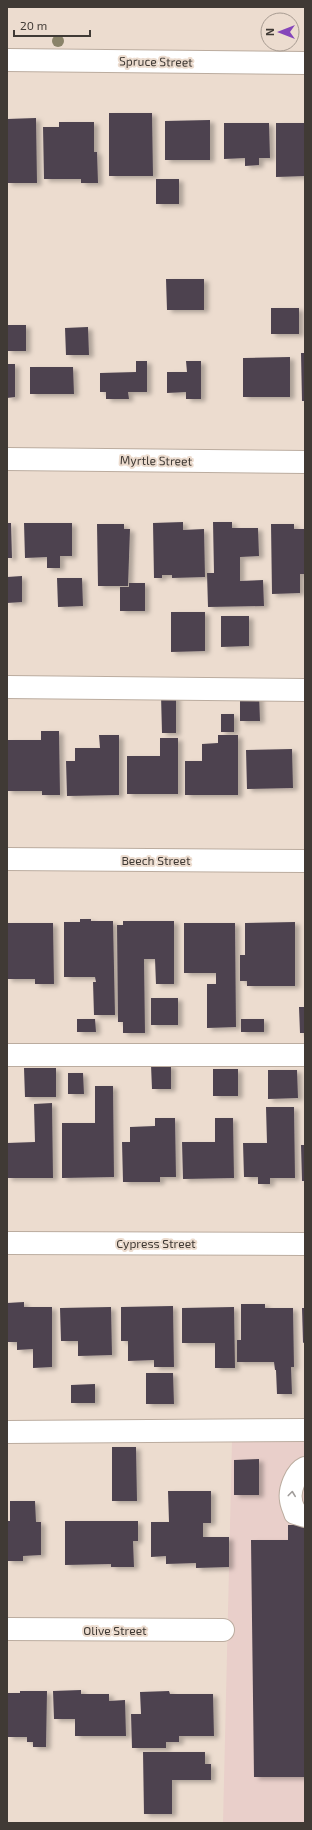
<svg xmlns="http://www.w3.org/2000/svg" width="312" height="1830" viewBox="0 0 312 1830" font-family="'Exo 2',sans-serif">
  <defs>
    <filter id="shadow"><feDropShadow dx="4.5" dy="2.5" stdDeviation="2" flood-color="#0004"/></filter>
  </defs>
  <rect width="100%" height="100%" fill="#ecdccf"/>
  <path fill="#e9cfca" d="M232,1441H305V1823H223Z"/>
  <path fill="#4d424f" filter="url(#shadow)" d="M109,113H152L153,176H109Z
    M36,118L37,183H7V119Z
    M210,120V160H165V121Z
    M59,122H94V152H97L98,183H81V179H44L43,127H59Z
    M224,123H269L270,158H259V165L245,166V158L224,159Z
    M276,123H305V176L276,177Z
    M156,179H179V204H156Z
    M166,279H204V310H167Z
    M271,308H299V334H271Z
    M7,325H26V351H7Z
    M88,327L89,355H66L65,328Z
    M301,353H305V401H302Z
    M290,357V397H243V358Z
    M136,361H147V392H128L129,399H106V392H100V373L136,372Z
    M186,361H201V399H186V392L167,393V372H187Z
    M7,364H15V397L7,398Z
    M30,367H73L74,394H30Z
    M183,522V530L204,529L205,577L172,578V575H162V578H154L153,523Z
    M213,522H232V528H258L259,556L240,557V581L263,580L264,606L208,607L207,573H214Z
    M7,523H11L12,558H7Z
    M24,523H72V556H60V568H47V557L25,558Z
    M97,524H124V529H130L128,586H98Z
    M271,524H294V529H305V574H300V593L272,594Z
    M22,576V602L7,603V577Z
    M57,578H82L83,606L58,607Z
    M129,583H145V611H120V587H129Z
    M171,612H205V651L171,652Z
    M221,616H249V646L221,647Z
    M240,694H259L260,721H240Z
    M161,695H176V733H162Z
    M221,714H234V732H221Z
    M41,731H59L60,795H42V791H7V740H41Z
    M99,735H119V795L67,796L66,761H75V748H100Z
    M218,735H238V795H185V761H202V744L218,743Z
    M160,738H178V794H127V756H160Z
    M292,749L293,788L247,789L246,750Z
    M80,919H91V921H113L115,1015H94L93,982H96L95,977H64V922H80Z
    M123,921H174V984H156L155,959H144L145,1033H123V1022H118L117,925H123Z
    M295,922V986H247V981H240V955H245V923Z
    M7,923H53L54,984H35V979H7Z
    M184,923H235L236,1027L207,1028V984H216V973H184Z
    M151,998H178V1025H151Z
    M299,1007H305V1033H300Z
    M77,1019H95L96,1032H77Z
    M241,1019H264V1032H241Z
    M151,1065H171V1089H152Z
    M24,1068H56V1097H25Z
    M213,1069H238V1096H213Z
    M268,1070H297L298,1098L268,1099Z
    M68,1073H83L84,1094H68Z
    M95,1086H113L114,1177L62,1178V1123H95Z
    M52,1103L53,1178H7V1143L35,1142L34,1104Z
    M266,1107H294L295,1178H270V1184H258V1177H244L243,1143H267Z
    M155,1118H175L176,1177H160V1182H123L122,1142H130V1127L155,1126Z
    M215,1118H233L234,1178L183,1179L182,1142H215Z
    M301,1145H305V1181H302Z
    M24,1302V1307H52V1367L33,1368V1349L17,1350V1342H7V1303Z
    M241,1304H265V1308H293L294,1367H291L292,1394H277L276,1370H275L274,1362H237V1340H241Z
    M173,1306L174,1367H154V1360L128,1361V1341H121V1307Z
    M111,1307L112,1355L78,1356V1341H61L60,1308Z
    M234,1307L235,1368H215V1343H182V1308Z
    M302,1308H305V1342L303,1343Z
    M146,1373H173L174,1404H146Z
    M95,1384V1403H71V1385Z
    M112,1447H136L137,1501H112Z
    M259,1459V1495H234V1460Z
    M168,1491H211V1523H203V1537H229V1567L196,1568V1563L166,1564V1556L151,1557V1522H169Z
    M10,1501H35L36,1522H41V1555L23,1556V1561H7V1521H10Z
    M65,1521H138V1541H133L134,1567H111V1564L65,1565Z
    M288,1525H305L304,1777H254L251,1540H288Z
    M81,1690V1694H109V1701L125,1700L126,1736H75V1719H54L53,1691Z
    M20,1691H47L46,1747H33V1742H27V1737H8L7,1693H20Z
    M169,1691L170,1694H213L214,1736H179V1742H166V1748H132L131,1714H141L140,1692Z
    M143,1752H205V1764H211V1780H172V1814H144Z"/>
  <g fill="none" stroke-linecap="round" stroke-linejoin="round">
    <g stroke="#bbac9f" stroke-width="24">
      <path id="minor" d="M7,60L305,63
        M7,459L305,462
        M7,687L305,690
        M7,859L305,861
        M7,1055H305
        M7,1243L305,1244
        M7,1432L305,1430
        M305,1468C296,1472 289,1490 291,1500C291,1504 294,1509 295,1513L305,1516
        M7,1629L223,1630"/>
    </g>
    <use href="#minor" stroke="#fff" stroke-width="22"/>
  </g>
  <circle fill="#8a8369" cx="58" cy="41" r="6"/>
  <defs><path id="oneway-chevron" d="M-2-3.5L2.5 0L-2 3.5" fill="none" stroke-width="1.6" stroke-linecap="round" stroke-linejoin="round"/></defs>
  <use stroke="#a09c9a" href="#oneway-chevron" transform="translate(292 1494) rotate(-83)"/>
  <g text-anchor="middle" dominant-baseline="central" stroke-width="4" stroke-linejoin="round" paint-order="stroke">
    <g font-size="12" fill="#403a35" stroke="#ecdccf">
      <text transform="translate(156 61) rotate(1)">Spruce Street</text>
      <text transform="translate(156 460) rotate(1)">Myrtle Street</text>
      <text x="156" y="860">Beech Street</text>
      <text x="156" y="1243">Cypress Street</text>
      <text x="115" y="1630">Olive Street</text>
    </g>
  </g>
  <rect width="312" height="1830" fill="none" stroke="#403a35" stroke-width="16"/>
  <g transform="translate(280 32) rotate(270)"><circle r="19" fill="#ecdccf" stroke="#a79b91"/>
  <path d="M0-3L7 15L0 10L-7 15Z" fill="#8545ba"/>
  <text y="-6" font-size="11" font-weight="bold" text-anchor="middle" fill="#403a35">N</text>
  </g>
  <path d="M14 30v6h76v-6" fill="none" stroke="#403a35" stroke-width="2"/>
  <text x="20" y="30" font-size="12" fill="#403a35" stroke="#ecdccf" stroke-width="3" paint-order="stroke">20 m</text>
</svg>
